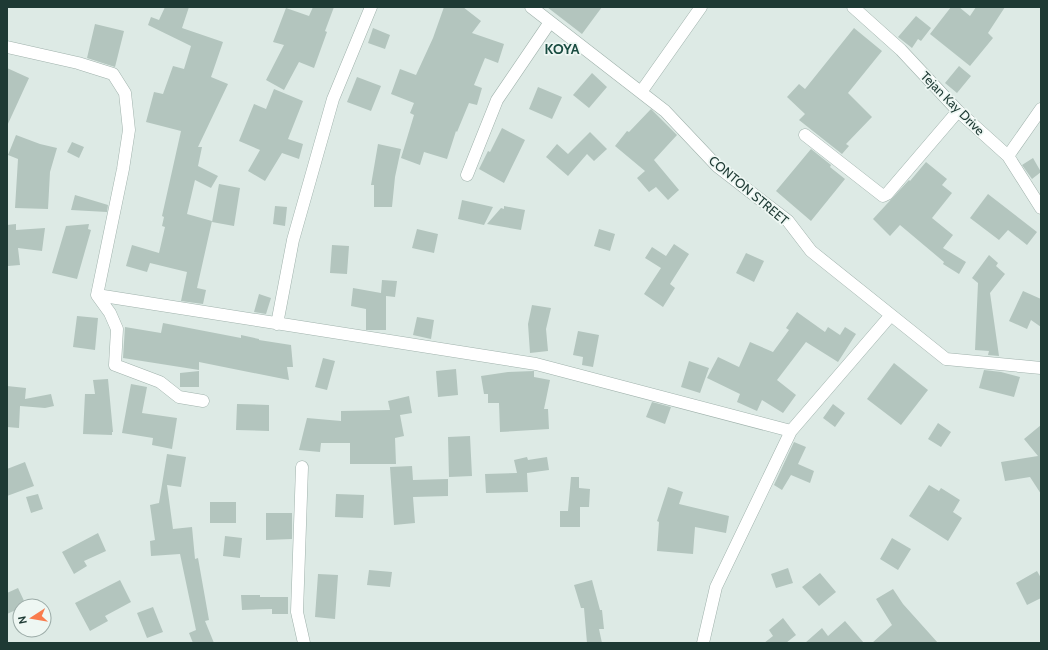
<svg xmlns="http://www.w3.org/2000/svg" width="1048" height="650" viewBox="0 0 1048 650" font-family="Cabin,sans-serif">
  <rect width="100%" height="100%" fill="#ddeae5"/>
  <path fill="#b3c5be" d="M165,7H189L182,28L223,42L211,77L228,84L198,147H202L198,166L218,176L211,188L195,180L187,214L212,221L197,288L206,290L203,304L181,301L187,272L150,263L147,272L126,266L132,245L159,253L165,227L162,226L164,217L162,216L181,131L146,122L154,92L163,94L173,66L184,69L191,46L148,25L151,17L159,20Z
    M313,7H334L325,31L327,32L314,68L299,62L284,90L266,80L284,45L273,42L286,8L309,16Z
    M444,7H463L481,21L472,33L504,44L498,63L485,58L474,85L482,88L477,105L469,103L457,132L456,131L447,159L424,152L420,165L401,158L414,115L410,113L414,103L391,94L400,69L416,75L433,38Z
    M547,7H602L582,34Z
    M951,7H959L970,16L976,7H1005L988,33L993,38L970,66L930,34Z
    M916,16L931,28L921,41L918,39L912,48L898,37Z
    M95,24L124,31L115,67L87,58Z
    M373,28L390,35L385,49L368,43Z
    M854,28L882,51L848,93L872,117L846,144L849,146L842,154L799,120L805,114L787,97L799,84L805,89Z
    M959,66L971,76L957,93L945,83Z
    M7,68L29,78L7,126Z
    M592,73L607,87L589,108L573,95Z
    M357,77L381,86L371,111L347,102Z
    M538,87L562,97L552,119L529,109Z
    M274,89L303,101L288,139L303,144L299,159L282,153L265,181L248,171L260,150L239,141L254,104L266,109Z
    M651,109L677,135L654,160L679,190L668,200L656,187L649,192L637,178L645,171L615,146L627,131L629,132Z
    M502,128L525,140L504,183L479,169L488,151L490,152Z
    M590,132L607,149L594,161L587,154L568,176L546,157L557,144L568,154Z
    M16,135L40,144L57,148L50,172L48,209L15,208L18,159L8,155Z
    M72,142L84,147L79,158L67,152Z
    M378,144L401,149L395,177L392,207H374V185H371Z
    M811,149L831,165L830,167L845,179L811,221L776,191Z
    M1033,158L1041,172L1032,179L1022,165Z
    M926,162L947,179L942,185L952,193L932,218L953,235L943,248L966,262L959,274L943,264L944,262L900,225L890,236L873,219L909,180L910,181Z
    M219,184L240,188L234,226L212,222Z
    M988,194L1037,232L1027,245L1008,230L999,240L970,218Z
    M75,195L108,205L107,212L71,210Z
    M462,200L493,207L484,225L458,219Z
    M275,206L287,207L285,226L273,224Z
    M504,206L525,210L521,230L487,224L501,208L504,209Z
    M16,224V230L45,228L42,251L18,248L20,265L8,266L7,225Z
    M89,224L88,229L91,230L77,279L52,273L66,226Z
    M417,229L438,234L434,253L412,248Z
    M599,229L615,234L610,251L594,246Z
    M674,244L689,254L670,284L675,288L663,307L644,294L661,268L645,258L652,247L666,256Z
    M332,245L349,246L347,274L330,273Z
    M746,253L764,261L754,282L736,273Z
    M989,255L998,263L996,266L1005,274L990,293L999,356L988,355L989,351L975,350L978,283L972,278Z
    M382,280L397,281L395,297L386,296V330H366V309L351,306L353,288L381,293Z
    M1023,291L1041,299V327L1031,320L1027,329L1009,321Z
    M259,294L271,298L266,314L254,312Z
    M532,305L551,308L546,329L548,351L530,353L528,324Z
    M797,312L825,332L828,327L840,335L845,327L856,334L838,362L806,342L777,380L796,395L783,413L762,400L757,411L737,402L740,394L707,378L718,357L739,367L750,342L773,352L789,330L786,328Z
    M77,316L98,318L95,350L73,347Z
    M417,317L434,320L431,339L413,335Z
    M163,323L241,338V335L259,339V340L291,345L293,367H287L289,380L199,362V370L123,358L125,327L161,333Z
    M578,331L599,335L593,367L582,365L583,357L573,355Z
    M323,358L335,361L327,390L315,387Z
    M689,361L709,368L700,393L681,387Z
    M894,363L928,390L901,425L867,399Z
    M456,369L458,395L438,397L436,371Z
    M984,370L1001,372L1020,377L1014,397L979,388Z
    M199,371V387H180V373Z
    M534,371V377L550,380L544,409H548L549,429L500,432L499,403H488V394H484L481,376L508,372Z
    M108,379L113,432H112V435L83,434L85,394H95L93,380Z
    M131,384L147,387L142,413L177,418L172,449L152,445L153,438L122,433Z
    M7,386L26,388L25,399L51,394L54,406L45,408L20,406L19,428L7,427Z
    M409,396L412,413L400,415L404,436L395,438L396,464H350V443H321L320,452L299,450L307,418L341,421V411L390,410L388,401Z
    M652,402L671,407L665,424L646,417Z
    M237,404L269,405V431L236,430Z
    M833,404L845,413L835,427L823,418Z
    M938,423L951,432L941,447L928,439Z
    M1041,425V494L1030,477L1005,481L1001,462L1038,456L1024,439Z
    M470,436L472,476L449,477L448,437Z
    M794,442L806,447L798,464L814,471L810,483L791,475L782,490L774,485Z
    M167,454L186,457L181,487L167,485L173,529L192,527L195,559L198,558L209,620L205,621L214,643H193L189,633L196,630L180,554L151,556L150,541L155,540L150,505L159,503Z
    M527,457L528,460L547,457L549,470L527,473L528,492L486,493L485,474L517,473L514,460Z
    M25,462L34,486L7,496V469Z
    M412,466L413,480L448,479V496L413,497L415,523L394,525L390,467Z
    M571,477H579V488L590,489L589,507H580V527H560V511H568Z
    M929,485L939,491L941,488L960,500L953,512L962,518L948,541L909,516Z
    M668,487L683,492L679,504L729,516L726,533L695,527L693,554L657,551L659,522L657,521Z
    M38,494L43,509L31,513L26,497Z
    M336,494L364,495L363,518L335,517Z
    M210,502H236V523H210Z
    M266,513H292V539L266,540Z
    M98,533L106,551L84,561L87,566L74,574L62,552Z
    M225,536L242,538L240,558L223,556Z
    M892,538L911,549L898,570L880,559Z
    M788,568L793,583L776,588L771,574Z
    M369,570L392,572L390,587L367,585Z
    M1037,571L1041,578V598L1027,605L1016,583Z
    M820,573L836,592L819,606L802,587Z
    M318,574L338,575L335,619L315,617Z
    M120,580L131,602L105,616L108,621L90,631L75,603Z
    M592,580L600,610H602L604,629H599L602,643H587L584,608H581L574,585Z
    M18,588L26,605L20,606V608L7,614V593Z
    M893,589L903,604L938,643H872L892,625L876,599Z
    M241,595H260V597H288V614H272V609L242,610Z
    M153,607L163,632L147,638L137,613Z
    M783,618L796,635L786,643H764L773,636L769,630Z
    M845,621L864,643H805L822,628L828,636Z"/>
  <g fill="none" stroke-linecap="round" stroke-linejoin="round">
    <g stroke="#a0b2ac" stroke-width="13">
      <path id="street" d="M531,7L665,111L717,166L788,221L811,251L946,359L1041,368
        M853,7L901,50L958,111L1008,156L1041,208
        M7,47L78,63L113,74L125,93L129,130L123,169L97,295L110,313L117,329L115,365L160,382L179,397L203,401
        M641,92L701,7
        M805,135L883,196L887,194L958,111
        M1008,156L1041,109
        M467,175L497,100L550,22
        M97,295L536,364L791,431
        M277,324L293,240L333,99L371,7
        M302,467L297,612L304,643
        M703,643L716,587L791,431L891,315"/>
    </g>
    <use href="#street" stroke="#fff" stroke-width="12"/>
  </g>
  <g text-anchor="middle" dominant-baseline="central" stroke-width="3.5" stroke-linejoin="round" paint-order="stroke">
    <g font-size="13" fill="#1e3a34" stroke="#eef7f3">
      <text transform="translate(953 103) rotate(45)">Tejan Kay Drive</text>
      <text transform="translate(749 190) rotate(40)">CONTON STREET</text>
    </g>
    <g font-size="14" font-weight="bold" fill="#1a4d42" stroke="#eef7f3">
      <text x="562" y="49">KOYA</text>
    </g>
  </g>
  <rect width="1048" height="650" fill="none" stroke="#1e3a34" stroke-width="16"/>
  <g transform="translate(32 618) rotate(258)"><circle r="19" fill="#eef7f3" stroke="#9baba7"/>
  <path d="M0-3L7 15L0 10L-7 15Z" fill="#f97c4d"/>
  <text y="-6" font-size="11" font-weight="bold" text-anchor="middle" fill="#1e3a34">N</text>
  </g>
</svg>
